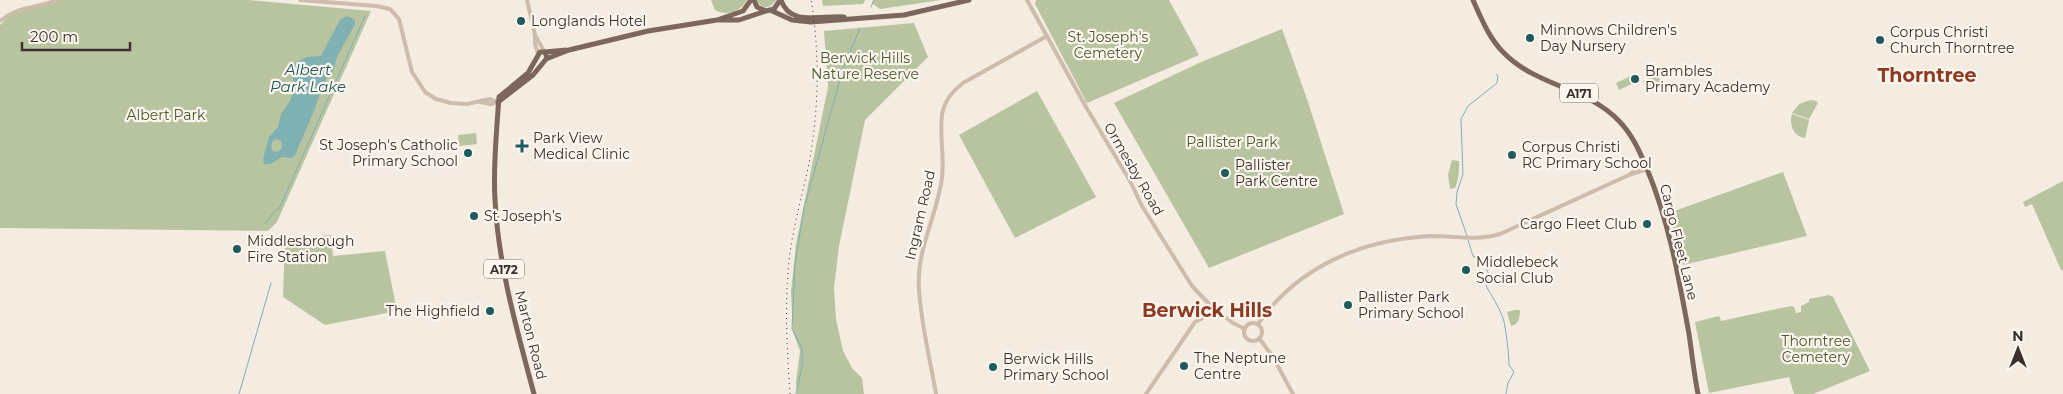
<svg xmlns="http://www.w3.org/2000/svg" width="2063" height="394" viewBox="0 0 2063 394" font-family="Montserrat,sans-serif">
  <rect width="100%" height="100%" fill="#f4ebe1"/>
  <path fill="#b8c4a0" d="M60,0H249L371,11L277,222L268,231L0,228V25L13,12Z
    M711,0H747C741,11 727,17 715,10Z
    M757,0H776C771,9 761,10 757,0Z
    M822,0H865L863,4L823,6Z
    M873,0H941L880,9L872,3Z
    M1036,0H1169L1199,55L1087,103L1035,4Z
    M914,23L928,57L865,120L839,246L834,288L836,319L843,351L852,368L862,378L864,394H797L796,382L800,351L793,332L791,292L796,244L828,87L824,31Z
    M1282,29L1308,102L1344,214L1209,268L1114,103L1199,63Z
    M1657,74L1661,81L1647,88L1643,81Z
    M1633,75L1636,82L1619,90L1616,83Z
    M1037,91L1096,197L1015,238L959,135Z
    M1810,100L1816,101L1818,103L1809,119L1792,113L1799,104Z
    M1792,114L1809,120L1805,138C1793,137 1789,124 1792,114Z
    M476,133L477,144L459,146L458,135Z
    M1452,160L1459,161C1459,169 1459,180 1455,188L1450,189L1448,175Z
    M1783,172L1807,236L1683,265L1669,213Z
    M2063,181V270H2061L2032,204L2025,207L2023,202Z
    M331,235L333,256L385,251L397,311L325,325L283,297L285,239Z
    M1829,295L1833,297L1870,371L1813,394H1794L1789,377L1709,393L1695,322L1719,316L1721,321L1791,306L1794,307L1796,313L1801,312V306L1809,302V299Z
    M1515,310H1520C1520,317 1519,325 1511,326L1507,312Z"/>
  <path fill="#7fb0b2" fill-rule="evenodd" d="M347,16L355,20V24L337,57L333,71L326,78L324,88L321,90L314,111L295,155L292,158L282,157L270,164H264L263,159L269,137L278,127L281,114L290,101L294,88L291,69L294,63L307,57L321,56L340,20ZM276,139L281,141L282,148L279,151L274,152L271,148L272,142Z"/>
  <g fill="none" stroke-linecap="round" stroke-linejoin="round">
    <path stroke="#7fb0b2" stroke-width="1" d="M871,7L874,0
      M266,223L274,212L280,207L365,16
      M1467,236L1456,204L1457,192L1463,174L1461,119L1468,106L1497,83L1498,76L1496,74
      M1468,240L1473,256L1481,260L1490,276L1486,286C1492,296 1499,307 1503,318C1506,327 1509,356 1509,365L1514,372L1508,383L1506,394
      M239,394L271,283
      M796,394L802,367V348L792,329L795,264L804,208L843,69L860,28"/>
    <path stroke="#cdbbac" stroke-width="4" d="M300,0L376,6L390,9L399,19L412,72L425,92L436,99L451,103L467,104L490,99L498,102
      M527,0L535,35L544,51
      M1027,0L1086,107L1130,181L1142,206L1192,286L1213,308L1233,323L1245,329
      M0,21C20,5 36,9 57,0
      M535,35V44L538,54
      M480,102L491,104L498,102
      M1629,175L1644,163
      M1244 332a9 9 0 1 1 18 0a9 9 0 1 1-18 0Z
      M1258,324C1298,266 1363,239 1432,236C1455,236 1477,241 1500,234L1629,175L1647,169
      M1259,338L1273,357L1293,394
      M936,394C930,359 921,324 919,289C916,250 937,216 942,178C945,156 938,128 943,110C946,98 954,90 963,83L1047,36
      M1146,394L1195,322L1206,316L1213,308"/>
    <path stroke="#7d675c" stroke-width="5" d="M754,0L757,7L766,11L774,9L780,0
      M781,0C790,27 821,15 844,17
      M1473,0C1481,18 1489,38 1503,52C1535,86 1587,87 1619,121C1632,134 1640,152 1647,169C1669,221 1679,279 1689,334C1692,354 1694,374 1698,394
      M770,10L792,20L811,22L904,15L969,0
      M719,20H739L766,11
      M545,52L566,50
      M546,59L569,50L648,31L717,20L743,11L751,0
      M498,102L533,75L547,58L545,52H540L528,73L499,97L498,110C496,140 493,170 495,199C498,265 517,330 534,394"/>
    <path stroke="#3b302b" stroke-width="1" stroke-dasharray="1 4" stroke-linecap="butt" d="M790,394C787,347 784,300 790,253C794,223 803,193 809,163C819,110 820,53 811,0"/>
  </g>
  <g fill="#1f5a5e" stroke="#fbf5ee" stroke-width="2">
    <circle cx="521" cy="21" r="5"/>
    <circle cx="1530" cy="38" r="5"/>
    <circle cx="1880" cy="40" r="5"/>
    <circle cx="1635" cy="79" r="5"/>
    <path d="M519.5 138.5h5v5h5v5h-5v5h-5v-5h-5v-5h5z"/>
    <circle cx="468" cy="153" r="5"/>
    <circle cx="1512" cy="155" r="5"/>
    <circle cx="1225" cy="173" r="5"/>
    <circle cx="474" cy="216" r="5"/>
    <circle cx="1647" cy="224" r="5"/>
    <circle cx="237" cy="249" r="5"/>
    <circle cx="1466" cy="270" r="5"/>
    <circle cx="1348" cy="305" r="5"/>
    <circle cx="490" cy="311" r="5"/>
    <circle cx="1184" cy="366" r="5"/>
    <circle cx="993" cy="367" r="5"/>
  </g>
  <g text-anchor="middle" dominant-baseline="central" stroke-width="4.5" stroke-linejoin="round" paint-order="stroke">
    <g fill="#fbf5ee" stroke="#756b66" stroke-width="1">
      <rect x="1560" y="83.5" width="38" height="19" rx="4"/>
      <rect x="484" y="259.5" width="40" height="19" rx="4"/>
    </g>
    <g font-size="12" font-weight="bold" fill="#3b302b">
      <text x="1579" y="93">A171</text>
      <text x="504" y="269">A172</text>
    </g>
    <g font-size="14" fill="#3b302b" stroke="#fbf5ee" text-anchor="start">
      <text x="531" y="21">Longlands Hotel</text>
      <text x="1540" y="30">Minnows Children's<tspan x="1540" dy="16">Day Nursery</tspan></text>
      <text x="1890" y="32">Corpus Christi<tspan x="1890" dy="16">Church Thorntree</tspan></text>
      <text x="1645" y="71">Brambles<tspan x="1645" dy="16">Primary Academy</tspan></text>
      <text x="533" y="138">Park View<tspan x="533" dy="16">Medical Clinic</tspan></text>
      <text x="458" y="145" text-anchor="end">St Joseph's Catholic<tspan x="458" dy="16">Primary School</tspan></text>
      <text x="1522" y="147">Corpus Christi<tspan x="1522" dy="16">RC Primary School</tspan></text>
      <text x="1235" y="165">Pallister<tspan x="1235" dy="16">Park Centre</tspan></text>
      <text x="484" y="216">St Joseph’s</text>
      <text x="1637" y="224" text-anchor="end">Cargo Fleet Club</text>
      <text x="247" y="241">Middlesbrough<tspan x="247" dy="16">Fire Station</tspan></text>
      <text x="1476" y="262">Middlebeck<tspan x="1476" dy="16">Social Club</tspan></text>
      <text x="1358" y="297">Pallister Park<tspan x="1358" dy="16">Primary School</tspan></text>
      <text x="480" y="311" text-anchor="end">The Highfield</text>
      <text x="1194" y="358">The Neptune<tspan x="1194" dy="16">Centre</tspan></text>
      <text x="1003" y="359">Berwick Hills<tspan x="1003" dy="16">Primary School</tspan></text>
    </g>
    <g font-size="14" fill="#4a5a2e" stroke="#fbf5ee">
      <text x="1108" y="37">St. Joseph's<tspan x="1108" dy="16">Cemetery</tspan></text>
      <text x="865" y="58">Berwick Hills<tspan x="865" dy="16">Nature Reserve</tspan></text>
      <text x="166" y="115">Albert Park</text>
      <text x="1232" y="142">Pallister Park</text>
      <text x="1816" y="341">Thorntree<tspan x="1816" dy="16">Cemetery</tspan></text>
    </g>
    <g font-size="14" fill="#3b302b" stroke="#fbf5ee">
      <text transform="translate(1134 169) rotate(60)">Ormesby Road</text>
      <text transform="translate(920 215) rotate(-77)">Ingram Road</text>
      <text transform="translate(1679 242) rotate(76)">Cargo Fleet Lane</text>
      <text transform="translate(531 335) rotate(76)">Marton Road</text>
    </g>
    <g font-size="15" font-style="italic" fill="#1f5a5e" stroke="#fbf5ee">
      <text x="308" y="69">Albert<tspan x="308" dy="17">Park Lake</tspan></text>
    </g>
    <g font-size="19" font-weight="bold" fill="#8c3b22" stroke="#fbf5ee">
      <text x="1927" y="75">Thorntree</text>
      <text x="1207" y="310">Berwick Hills</text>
    </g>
  </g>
  <g transform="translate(2018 349)" stroke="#fbf5ee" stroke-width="4" paint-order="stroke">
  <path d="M0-4L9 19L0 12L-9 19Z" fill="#3b302b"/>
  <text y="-8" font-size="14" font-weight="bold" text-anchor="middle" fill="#3b302b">N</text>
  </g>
  <path d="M22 42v8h108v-8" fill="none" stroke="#3b302b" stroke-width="2.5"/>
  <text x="30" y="42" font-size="15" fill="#3b302b" stroke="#fbf5ee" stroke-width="4" paint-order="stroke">200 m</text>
</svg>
